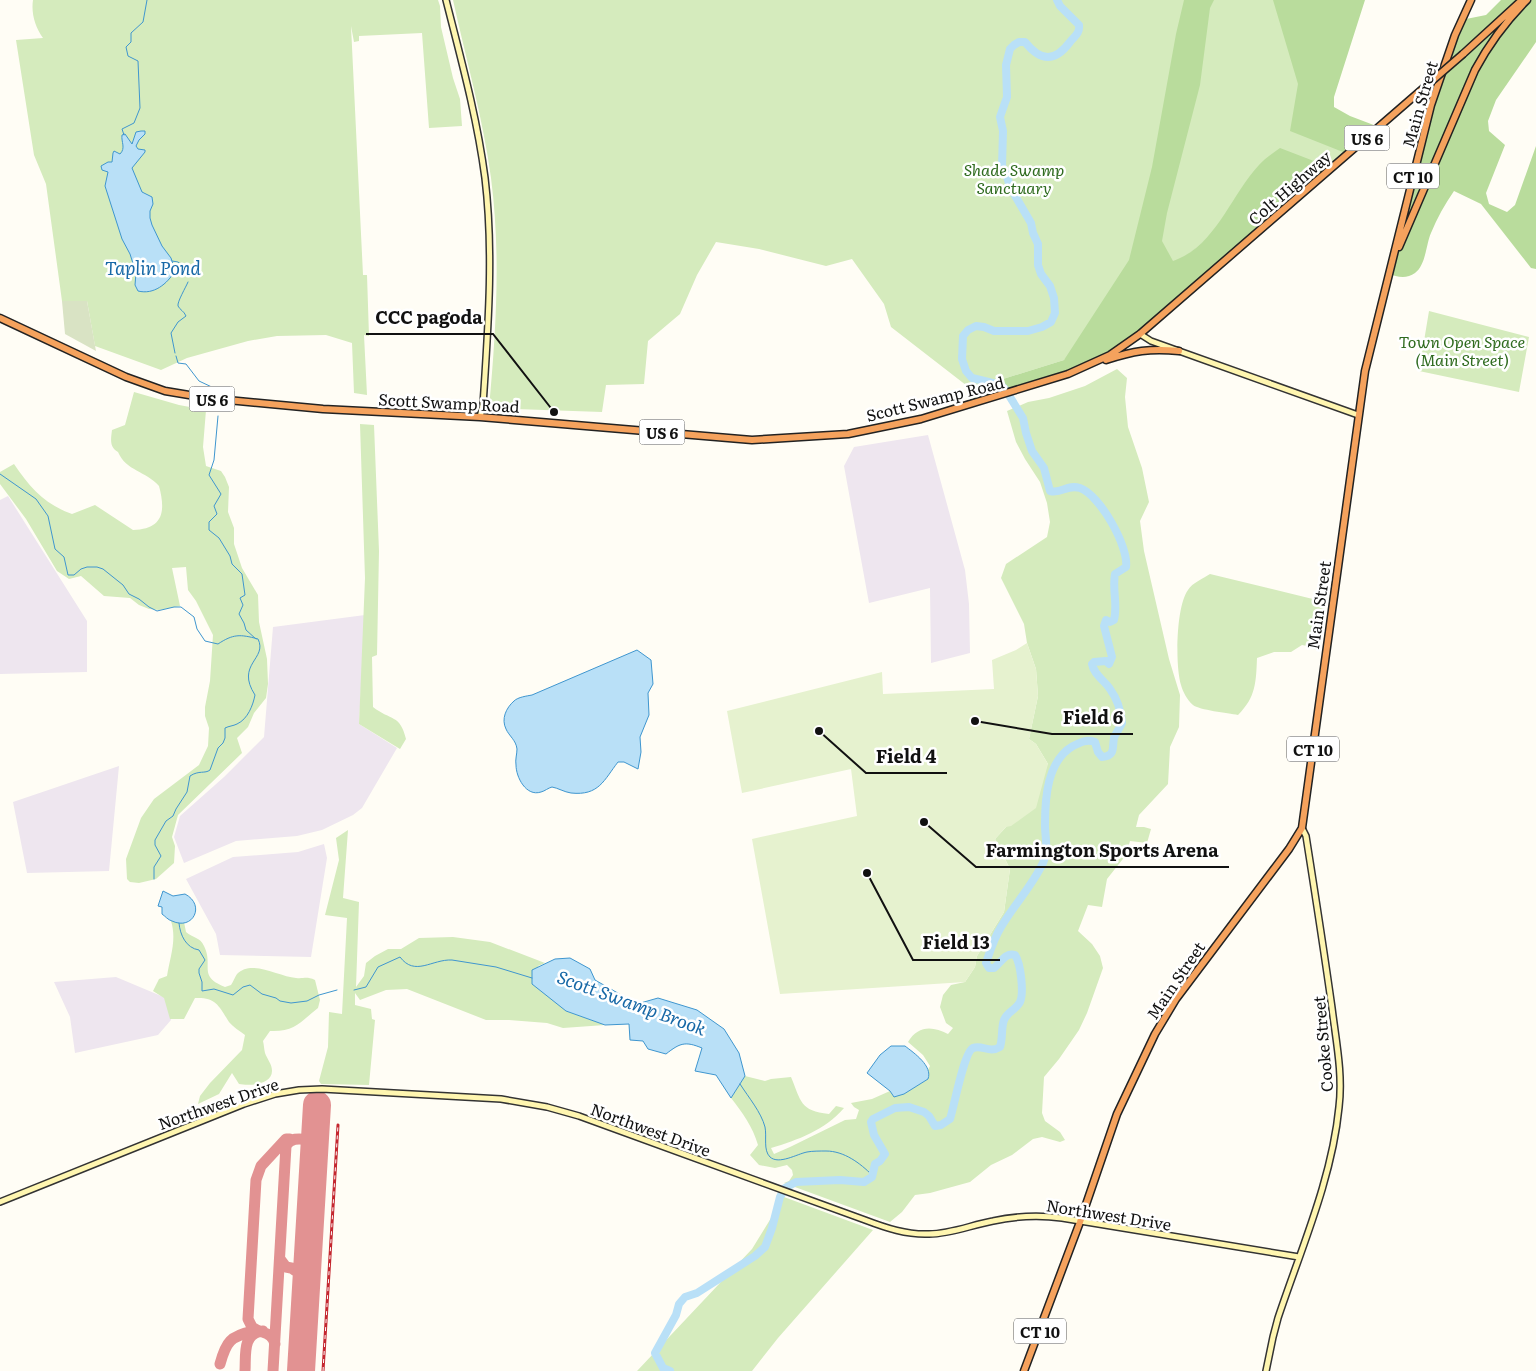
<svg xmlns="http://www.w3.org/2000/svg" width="1536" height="1371" viewBox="0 0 1536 1371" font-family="Literata,serif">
  <rect width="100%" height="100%" fill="#fffdf5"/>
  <path fill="#eee6ef" d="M928,435L965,570L969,604L970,653L931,663L930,588L869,603L844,466L854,447Z
    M8,496L87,621V672L0,674V500Z
    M365,615L359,724L397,748L362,808L353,815L322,830L297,836L236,841L184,863L174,837L180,816L224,777L264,737L273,627Z
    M119,766L109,871L27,873L13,802Z
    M324,844L327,858L311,957L220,955L216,934L186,879L233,857L298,852Z
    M116,977L166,998L171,1020L158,1035L75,1053L70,1017L54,982Z"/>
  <path fill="#d5ebbd" d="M33,0H438L440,6L441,27L453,78L460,99L462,126L429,128L422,33L359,36V41L354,42L351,26L363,275H367L369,336L364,335L367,395L354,393L352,343L326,335L277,336L248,341L187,358L161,370L95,346L87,301H62L46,184L34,155L16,40L43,38C35,27 31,13 33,0Z
    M453,0H1290L1348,154L1332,168L1301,159L1064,360L971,389L891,327L884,304L852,259L826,266L759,249L716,242L697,275L680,314L648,341L644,384L606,385L602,412L489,408C496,332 501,254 491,178C483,118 466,59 453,0Z
    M1429,311L1529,337L1519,392L1419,371Z
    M1117,369L1127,378L1125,397L1128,427L1142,468L1149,502L1140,521L1144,551L1169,659L1180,695L1179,727L1170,747L1168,784L1139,815L1136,827H1144L1151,829L1147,843L1130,841L1126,855L1107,879L1102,907L1088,905L1078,931L1092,944L1100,956L1103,968L1087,1013L1079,1030L1059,1059L1044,1077L1042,1113L1045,1121L1060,1132L1065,1140L1060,1142L1042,1137L1033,1139L1012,1155L991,1165L970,1182L930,1193L915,1195L902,1212L890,1222L784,1183L789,1181L793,1175L792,1170L787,1165L775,1168L759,1165L750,1155L758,1145C753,1127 742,1112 731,1098L745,1076L765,1081L771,1079L791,1077C801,1101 800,1111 829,1114L836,1106L844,1108C825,1130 798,1140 771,1148L774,1154L790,1147L845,1120L856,1119L859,1110L854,1107L851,1103L872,1099L890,1091L894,1097L904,1094L928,1079L929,1075L928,1070L930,1066L923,1055L908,1042C918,1025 933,1026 948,1034L953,1028L946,1023L940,1007L943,995L951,985L965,982L975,967L977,956L1004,912L1010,869L995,839L1006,827L1048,764L1036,744L1029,739L1038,696L1036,669L1027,643L1024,624L1001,578L1006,564L1047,537L1050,522L1047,503L1040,482L1025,459L1016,442L1007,411L1028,402L1049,398L1085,386Z
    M134,392L179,405L206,410L203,447L206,466L221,471L225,477L229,487L228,512L234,528V544L242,568L258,595L259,622L267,659L268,684L266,698L254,713L248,727L237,738L242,753L178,815L172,837L175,846L174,863L156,879L139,883L130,882L127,879L126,859L141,818L154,799L199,765L208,746L209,728L205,716V707L210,681L213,635L196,601L188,590L186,567L172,568L180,606L159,610L149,609L139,605L130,598L104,596L81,576L69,579L57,571L26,519L0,484V472L14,464C30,488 46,505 72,514L95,505L133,530C163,529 166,512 159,486C146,471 126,471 118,452C109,447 111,439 112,430L125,425Z
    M360,424L374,425L379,551L377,655L372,657L373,707C391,721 400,714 406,739L400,749L359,724L365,578Z
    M1210,574L1325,602L1317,650L1309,648L1307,646L1302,645L1291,652H1274L1257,658C1256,682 1256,697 1238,715C1228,713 1199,710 1193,705C1187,700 1183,692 1181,685C1175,666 1176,606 1188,590C1192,583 1204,578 1210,574Z
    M348,830L343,898L359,902L356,987L364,976L366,963L375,956L388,949H401L419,938L453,937L490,942L545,963L538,966L566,1011L605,1025L563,1028L547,1023L509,1020H486L407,989L386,990L360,1000L355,993V1005L371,1009L372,1019L375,1020L369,1085L321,1084L319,1081L328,1047L329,1012L342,1014L347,918L325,915L339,860L336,838Z
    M171,921L184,922L186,932C193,938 200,937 204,946C214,966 197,976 225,987L231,985C233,982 235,977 237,974C252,959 279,977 296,978C304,979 306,976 315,980L320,1000L318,1008C300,1022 295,1032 270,1031L263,1041C264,1045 264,1049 265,1053C267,1059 272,1064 272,1071C272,1085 249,1086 239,1084L232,1073L219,1094L198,1104L200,1096L210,1083L242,1050L245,1035C240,1031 233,1027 229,1022C219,1006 216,997 195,998L184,1019H170L164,998L153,991L159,979L167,976C170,957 177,940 171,921Z
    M784,1197L873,1230L778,1338L752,1371H637L752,1249Z"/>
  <path fill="#b9dc9c" d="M1184,0H1214L1210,8L1200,85L1167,213L1162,241L1173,261C1216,246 1230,196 1259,165C1264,159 1273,153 1280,148L1332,168L1140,334L1096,362L971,405V389L1064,360L1129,260L1152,167L1176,34Z
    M1273,0H1365L1334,97V107L1350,116L1379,127L1348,154L1290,131L1298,84Z
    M1501,0H1536V42L1496,100L1488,121L1489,131L1505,145L1486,193L1489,204L1507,212L1515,205L1536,146V269L1531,268L1481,204L1454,191C1445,204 1437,218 1431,233C1426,244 1426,265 1415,273C1407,279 1397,277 1389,274L1425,127L1461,20L1486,15Z"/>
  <path fill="#d9e3c4" d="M62,301H87L96,351L65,334Z"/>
  <path fill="#e6f2cf" d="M1027,643L1036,669L1038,696L1029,739L1036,744L1048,764L1036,808L1011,826L1006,827L995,839L1010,869L1004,912L977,956L975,967L965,982L780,994L752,839L857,816L851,769L742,793L727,711L882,672L883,694L994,689L992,660L1016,650Z"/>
  <path fill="#b9e0f7" stroke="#3f96cf" d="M141,131H145V134L139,140L136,146L138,149L145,150V152L132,168L142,192L152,197L153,204L150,211V218L152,225L162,246L171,258L175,271C167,284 154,295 138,291L135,285L136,273L130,254L122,239L105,186L108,172L102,170L101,166L108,162H112L113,153L114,151L120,154C126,148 121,142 122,135L125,134L132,144L136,132Z
    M637,650L651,660L653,684L648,693L649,715L640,737L641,752L638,769L624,762H618C604,780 599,796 571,793C564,792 558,788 552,787C548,788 545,791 541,792C526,797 516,777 516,765C515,760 517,754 517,749C516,740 509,736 506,729C501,719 506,708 514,701C518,697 527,696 532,695Z
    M163,891L173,896L185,894C206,905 193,931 172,921C168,920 165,916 162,914V907L158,906Z
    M570,958L590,969L595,980L637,1004L658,998L697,1010L724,1029L739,1053L745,1076L731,1098L716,1075L695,1071L702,1048C685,1041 680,1043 666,1054L648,1049L643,1041L630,1040L629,1024L605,1025L566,1011L532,984V970L555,959Z
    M891,1046H905C914,1053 933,1066 928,1079L904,1094L894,1097L890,1091L867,1073L880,1055Z"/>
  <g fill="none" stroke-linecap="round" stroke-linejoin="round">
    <path stroke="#3f96cf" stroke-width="1" d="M124,135L122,129L134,123L140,108L138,61L128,56L126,47L131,42V33L143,22L147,0
      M172,261L178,262L184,267
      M175,353L171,333L178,322L186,316C184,311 180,310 178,306C177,302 186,287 188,282
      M176,356L178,363L186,364L199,381L216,389L218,391
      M218,416L214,460L209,475L221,494L214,506L217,514L209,522V530L219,538L230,556L232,564L242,574L245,595L240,598L243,605L239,614L244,623L246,630L256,639
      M0,474L36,499L48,516L55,549L64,557L68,575H74L81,569L87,567H97L103,569L123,585L129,594L139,599L149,607L157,611L174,607H181L194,617L197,629L205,641L218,644C233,634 240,634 258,639C268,659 235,664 255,695C253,705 248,719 237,724C233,726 229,726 225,728V738L223,743L218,748L210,770C205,774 199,770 190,776L187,792L176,809L173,816L166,821L155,840V845L161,856L154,867V879
      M179,923C180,935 186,948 199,950L205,960L199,969V973L202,982V991L214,989L233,995L243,987L250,985L262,994L276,998L280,1001L291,1003L307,1001L319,995L337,990
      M354,990L366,987L378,967L400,957C415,977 432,959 452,960L496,967L532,978
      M740,1084C749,1098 761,1112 765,1127C767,1137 763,1150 770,1157C779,1165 797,1154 807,1152C812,1151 820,1151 826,1151C844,1151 860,1163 872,1175"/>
    <path stroke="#b9e0f7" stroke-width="8" d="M670,1371L663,1368L655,1353L676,1315L679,1304L685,1297L697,1293L755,1256L765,1247L772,1228L780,1197L785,1188L796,1182L840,1180L864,1182L872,1177L875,1164L880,1161L885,1154L874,1135L871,1122L873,1119L895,1108L909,1107L924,1112L929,1116L935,1126L941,1125L950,1119C954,1107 964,1052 973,1048C982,1044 989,1054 1000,1047C1003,1038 1001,1028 1004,1020C1007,1012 1016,1010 1020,1002C1024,993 1021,964 1015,955C1005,952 1001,963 994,968H989L986,963C990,951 994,938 1001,927C1014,905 1032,886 1043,863C1049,851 1045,838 1045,825C1045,798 1047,761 1073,746C1081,742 1087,739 1095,742L1098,752L1102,757C1116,756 1112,747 1114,738C1115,734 1120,728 1122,723C1121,711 1118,700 1110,689C1104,680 1094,675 1092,664L1094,662L1106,661L1109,664L1112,657L1104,626L1106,620L1110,622L1114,620C1118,605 1112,589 1115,574L1126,567C1129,547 1100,495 1080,488C1067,484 1062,494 1050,491L1044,468L1032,451L1026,433L1023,418L1005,389L1001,385L972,378L966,371L962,359L963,336L968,330L976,326L984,327L994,331H1028L1042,327L1051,322L1055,313L1054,298L1050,286L1041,274L1038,265V244L1033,233L1031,223L1010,187L1006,173L1002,166L1003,131L1000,117L1007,97L1006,65L1010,49L1014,45L1019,42H1025C1041,62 1055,62 1070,42C1075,36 1080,33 1079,25L1060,6L1057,0"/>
    <path stroke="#e29292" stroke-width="11" d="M280,1259L286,1267L296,1269L305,1264L308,1256
      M294,1270L301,1273L306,1282
      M275,1344C272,1331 261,1334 252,1327L248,1319L256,1180L261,1166L286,1139H290
      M220,1364C226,1342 230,1336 254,1331
      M245,1371C246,1355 242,1333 263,1331
      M273,1371L286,1146C291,1135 305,1140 315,1140"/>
    <path stroke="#e29292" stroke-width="28" d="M301,1371L317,1105"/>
    <g stroke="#333" stroke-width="8">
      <path id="secondary" d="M446,0C461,59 477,117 485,178C494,253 488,329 483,405L480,417
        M1140,334L1151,341L1179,351L1358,415
        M0,1202L244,1104L275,1094L299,1090L322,1089L501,1099L547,1107L579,1116L865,1220C886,1228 907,1235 929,1234C951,1234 971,1225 993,1221C1016,1216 1039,1215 1062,1218L1299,1257
        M1266,1371L1273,1337L1278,1318C1301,1249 1332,1179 1339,1107C1343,1074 1336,1041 1332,1008C1324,951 1315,893 1306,836L1302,828"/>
    </g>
    <g stroke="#222" stroke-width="9">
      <path id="highway" d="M1463,54L1522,0
        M1399,247L1475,70C1489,44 1506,21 1527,0
        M0,318L126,377L165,391L207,398L323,409L480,417L752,440L848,434L921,419L1068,374L1110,355L1140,334L1426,86
        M1106,360C1133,351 1150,348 1179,351
        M1024,1371L1080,1222L1117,1114L1155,1034L1176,999L1289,849L1302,828L1365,371L1431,105L1455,35L1471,0"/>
    </g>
    <use href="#secondary" stroke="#fff6b0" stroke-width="5"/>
    <use href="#highway" stroke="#f5a25d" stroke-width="6"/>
    <g stroke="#c4262e" stroke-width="3">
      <path id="rail" d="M323,1371L338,1125"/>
    </g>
    <use href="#rail" stroke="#fff" stroke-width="1" stroke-dasharray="4" stroke-linecap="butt"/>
    <g stroke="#222" stroke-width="9" stroke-linecap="butt">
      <path id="highway-bridge" d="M1426,86L1463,54"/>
    </g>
    <use href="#highway-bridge" stroke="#f5a25d" stroke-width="6"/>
  </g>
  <g text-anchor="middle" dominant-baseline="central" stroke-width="5" stroke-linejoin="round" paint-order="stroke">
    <g fill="#fff" stroke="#585858" stroke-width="1">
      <rect x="1344.5" y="125.5" width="45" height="25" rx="4"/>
      <rect x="1387" y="163.5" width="52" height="25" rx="4"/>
      <rect x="189.5" y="386.5" width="45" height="25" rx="4"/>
      <rect x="639.5" y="419.5" width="45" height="25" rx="4"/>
      <rect x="1287" y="736.5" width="52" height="25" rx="4"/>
      <rect x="1014" y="1318.5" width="52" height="25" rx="4"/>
    </g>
    <g font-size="15" font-weight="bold" fill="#111">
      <text x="1367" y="138">US 6</text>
      <text x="1413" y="176">CT 10</text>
      <text x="212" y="399">US 6</text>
      <text x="662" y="432">US 6</text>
      <text x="1313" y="749">CT 10</text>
      <text x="1040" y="1331">CT 10</text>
    </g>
    <g font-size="16" fill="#111" stroke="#fff">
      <text transform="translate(1419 104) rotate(-74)">Main Street</text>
      <text transform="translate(1289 187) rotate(-41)">Colt Highway</text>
      <text transform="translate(935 398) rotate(-14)">Scott Swamp Road</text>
      <text transform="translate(449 402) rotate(3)">Scott Swamp Road</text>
      <text transform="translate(1318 605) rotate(-82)">Main Street</text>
      <text transform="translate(1175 980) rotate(-56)">Main Street</text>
      <text transform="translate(1322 1044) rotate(-95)">Cooke Street</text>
      <text transform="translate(218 1103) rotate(-19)">Northwest Drive</text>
      <text transform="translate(651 1129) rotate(20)">Northwest Drive</text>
      <text transform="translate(1109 1214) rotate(9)">Northwest Drive</text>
    </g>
    <g font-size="16" font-style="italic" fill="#2f6b1f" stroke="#fff">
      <text x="1014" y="169">Shade Swamp<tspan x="1014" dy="18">Sanctuary</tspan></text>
      <text x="1462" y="341">Town Open Space<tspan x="1462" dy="18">(Main Street)</tspan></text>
    </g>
    <g font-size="18" font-style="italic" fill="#1768a6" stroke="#fff">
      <text x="153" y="267">Taplin Pond</text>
      <text transform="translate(632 1002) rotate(20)">Scott Swamp Brook</text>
    </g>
  </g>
  <path fill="none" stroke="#111" stroke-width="2" d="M554 412L493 334H366M975 721L1052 734H1133M819 731L866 773H947M924 822L976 867H1229M867 873L913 960H1000"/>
  <g fill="#111" stroke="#fff" stroke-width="2">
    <circle cx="554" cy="412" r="5"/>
    <circle cx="975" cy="721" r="5"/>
    <circle cx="819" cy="731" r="5"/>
    <circle cx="924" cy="822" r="5"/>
    <circle cx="867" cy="873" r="5"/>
  </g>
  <g font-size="18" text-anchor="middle" font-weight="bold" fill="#111" stroke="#fff" stroke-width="5" stroke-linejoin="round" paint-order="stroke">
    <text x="429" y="324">CCC pagoda</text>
    <text x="1093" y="724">Field 6</text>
    <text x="906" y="763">Field 4</text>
    <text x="1102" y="857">Farmington Sports Arena</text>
    <text x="956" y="949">Field 13</text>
  </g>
</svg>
